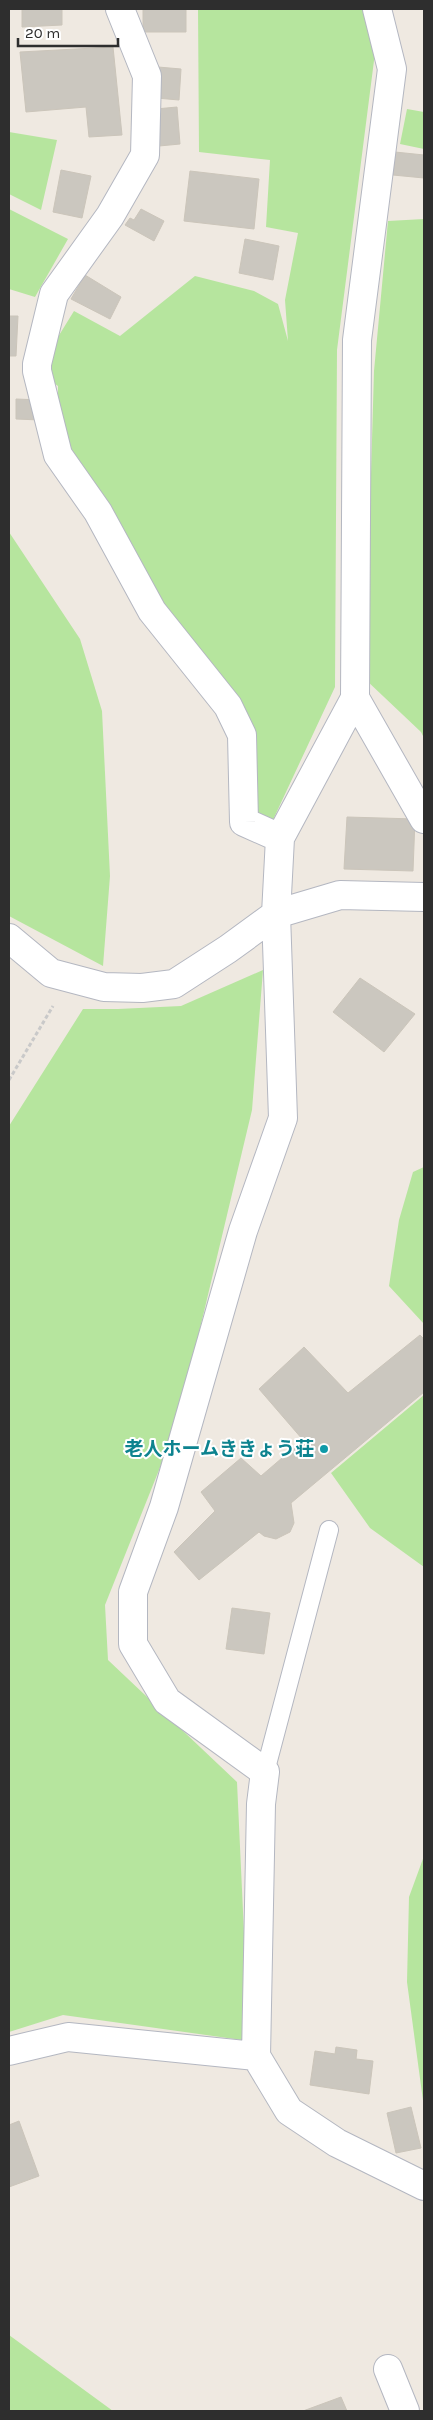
<svg xmlns="http://www.w3.org/2000/svg" width="433" height="2420" viewBox="0 0 433 2420" font-family="Karla,'Noto Sans JP',sans-serif">
  <rect width="100%" height="100%" fill="#efe9e1"/>
  <path fill="#b6e59e" d="M198,9H366L376,45L337,350L335,687L272,822L253,815L228,706L58,455V386L37,371L74,311L120,336L195,276L254,291L278,304L288,341L285,300L298,233L266,227L270,160L199,152Z
    M407,109L424,112V149L400,144Z
    M9,132L57,140L41,210L9,194Z
    M9,209L68,239L35,297L9,289Z
    M424,219V738L421,732L365,679L374,371L388,221Z
    M9,532L80,639L102,711L110,876L103,966L9,916Z
    M263,970L252,1110L177,1425L105,1605L108,1660L237,1782L249,2041L63,2015L9,2032V1126L83,1009H118L181,1006Z
    M424,1167V1324L389,1286L399,1220L413,1172Z
    M424,1395V1567L370,1528L331,1473Z
    M424,1856V2108L407,1982L409,1897Z
    M9,2335L113,2411H9Z"/>
  <path fill="#cbc7bf" stroke="#cbc5ba" d="M22,9H62V25L22,27Z
    M143,9H186V32H143Z
    M113,47L122,135L89,137L86,107L26,112L20,52Z
    M158,67L181,69L179,100L156,98Z
    M177,107L180,144L159,146L156,109Z
    M395,152L424,155V178L393,175Z
    M61,170L91,176L82,218L53,212Z
    M190,171L259,179L254,229L184,221Z
    M141,209L164,221L154,241L125,225L130,218L134,220Z
    M245,239L279,246L273,280L239,273Z
    M85,275L121,297L110,319L71,299Z
    M9,316H18L16,356H9Z
    M16,399L40,400V420L16,419Z
    M347,817L415,819L413,871L344,869Z
    M360,978L415,1014L384,1052L333,1012Z
    M420,1335L424,1339V1392L291,1503L294,1523L290,1532L276,1539L264,1536L259,1532L199,1580L174,1552L215,1511L201,1492L241,1458L261,1476L303,1440L259,1389L304,1347L348,1393Z
    M232,1608L270,1613L264,1654L226,1649Z
    M336,2047L357,2050L356,2059L373,2061L369,2094L310,2085L315,2051L335,2054Z
    M411,2107L421,2148L396,2153L387,2113Z
    M19,2121L39,2176L9,2187V2125Z
    M341,2397L347,2411H303Z"/>
  <g fill="none" stroke-linecap="round" stroke-linejoin="round">
    <g stroke="#b4b7c1" stroke-width="20">
      <path id="lane" d="M265,1772L329,1530"/>
    </g>
    <g stroke="#b4b7c1" stroke-width="30">
      <path id="street" d="M120,9L147,76L145,155L110,216L54,294L37,364V371L58,455L98,512L152,611L228,706L242,735L244,822L280,838
        M377,9L392,69L357,340L355,698L280,838L276,914L283,1118L243,1231L164,1507L133,1592V1644L167,1701L265,1772L261,1804L256,2056L289,2111L337,2143L424,2186
        M355,698L424,819
        M9,938L51,973L104,987L142,988L174,984L228,949L276,914L340,895L424,897
        M9,2051L68,2037L256,2056
        M388,2369L405,2411"/>
    </g>
    <path stroke="#c9c9c9" stroke-width="3" stroke-dasharray="4 2.5" stroke-linecap="butt" d="M9,1080L53,1006"/>
    <use href="#lane" stroke="#fff" stroke-width="18"/>
    <use href="#street" stroke="#fff" stroke-width="28"/>
  </g>
  <circle fill="#0f9aa8" stroke="#fff" stroke-width="2" cx="324" cy="1449" r="5"/>
  <g text-anchor="middle" dominant-baseline="central" stroke-width="4" stroke-linejoin="round" paint-order="stroke">
    <g font-size="19" font-weight="bold" fill="#0d838f" stroke="#fff" text-anchor="end">
      <text x="314" y="1449">老人ホームききょう荘</text>
    </g>
  </g>
  <rect width="433" height="2420" fill="none" stroke="#2e2e2e" stroke-width="20"/>
  <path d="M18 38v8h100v-8" fill="none" stroke="#2e2e2e" stroke-width="2.5"/>
  <text x="25" y="38" font-size="15" fill="#2e2e2e" stroke="#ffffff" stroke-width="4" paint-order="stroke">20 m</text>
</svg>
